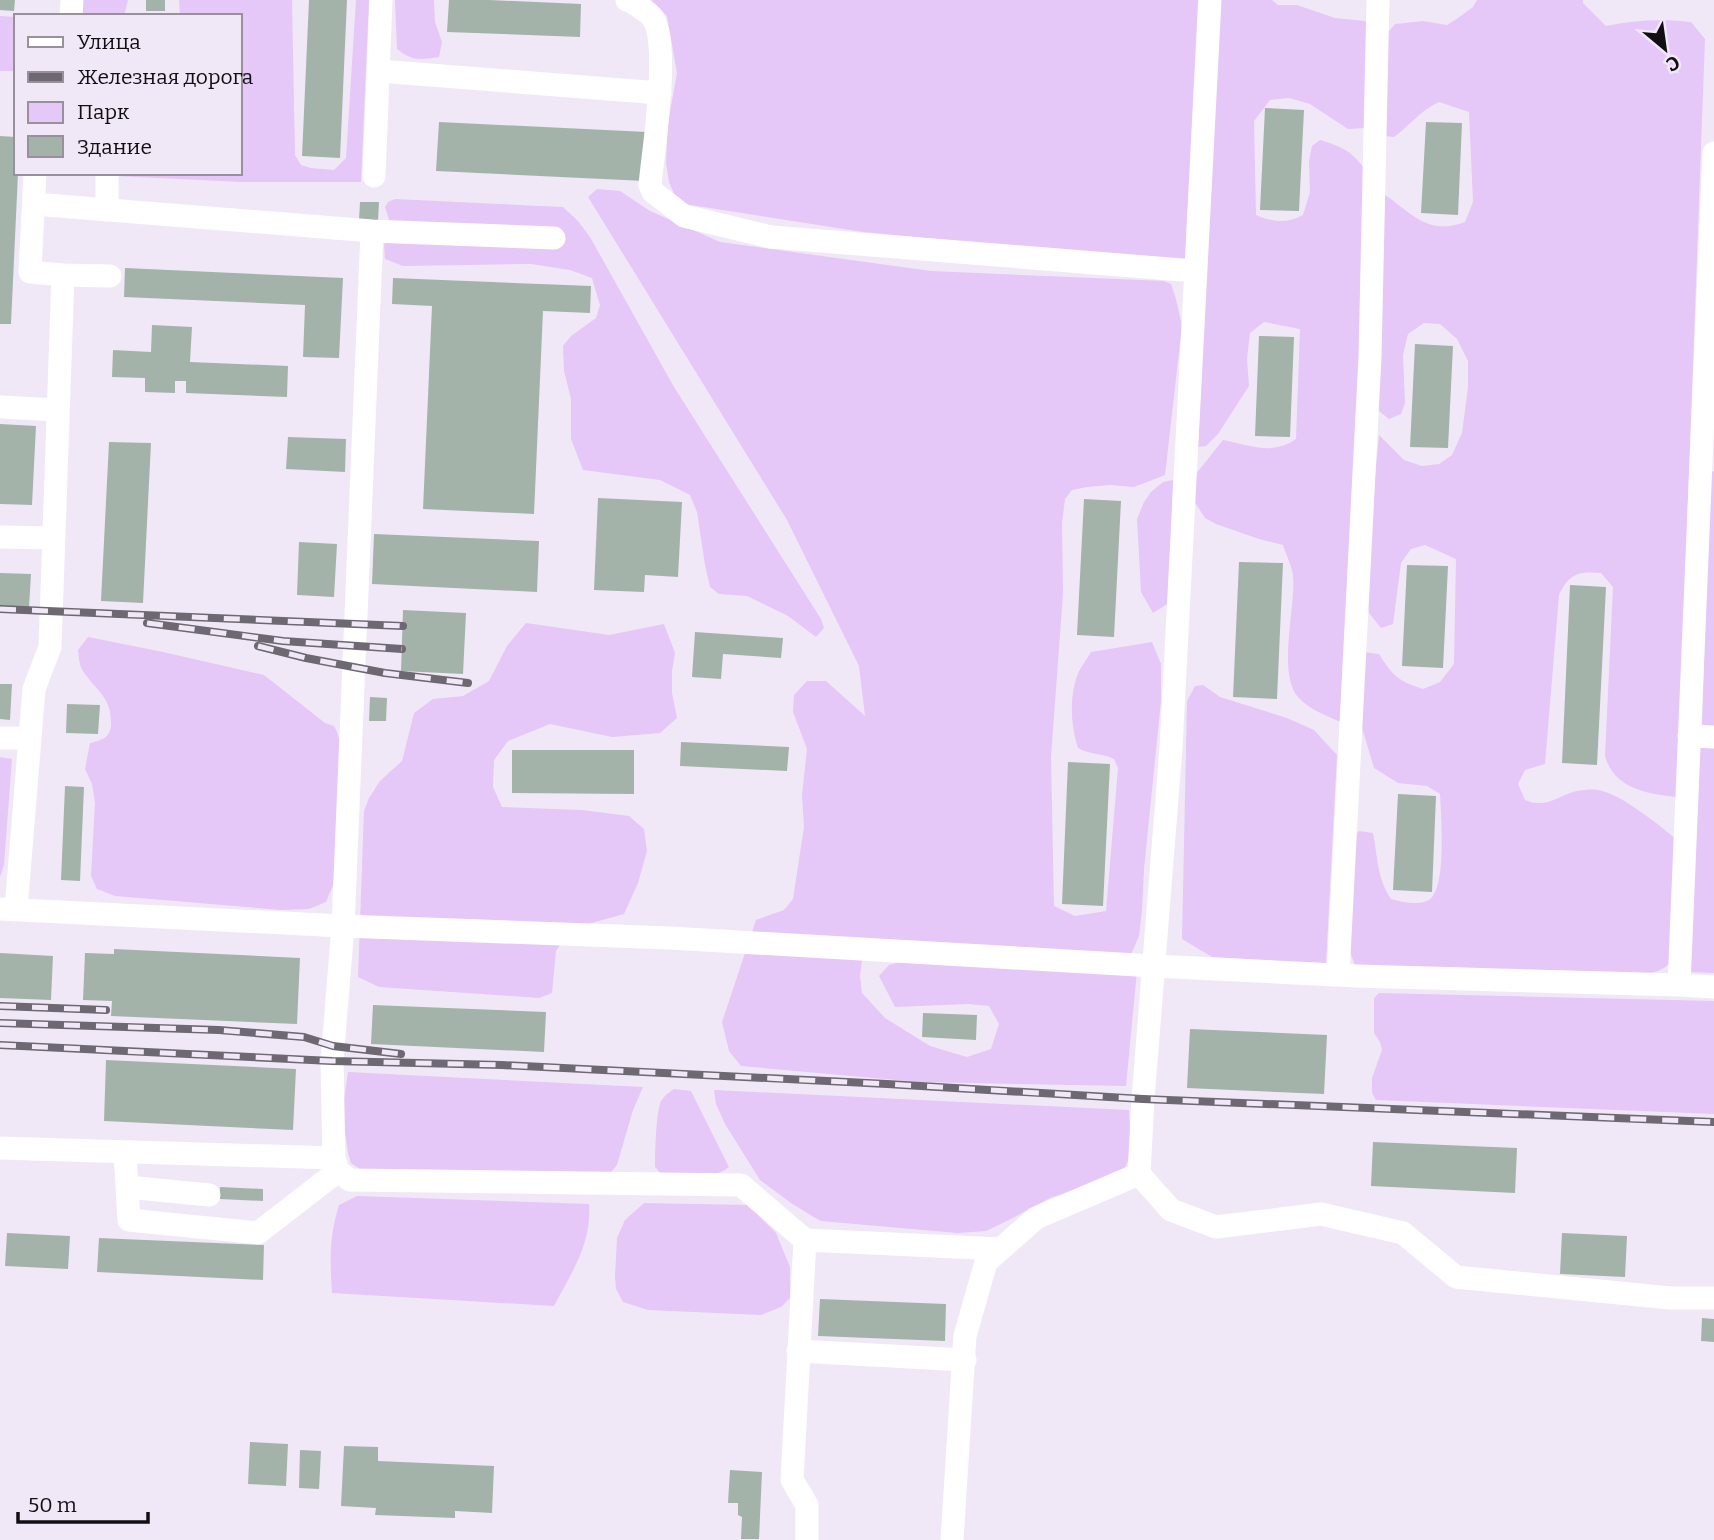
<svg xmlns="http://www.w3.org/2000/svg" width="1714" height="1540" viewBox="0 0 1714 1540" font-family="Bitter,serif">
  <rect width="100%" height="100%" fill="#f1e8f7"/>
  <path fill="#e5c7f8" d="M83,0H128L124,16H82Z
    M179,0H292L295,155L301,165L311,168L334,170L346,158L356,0H369L361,182H241L116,176L117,173H240V16H180Z
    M395,0H434L435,22L442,42L439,57C420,60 412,61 397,49Z
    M651,0H1198L1185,260L1125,257L863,232L684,204L675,196L669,182L666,163L668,123L677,73L667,16Z
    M1219,0H1272L1278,5H1297L1335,18L1365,21L1372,27L1367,128L1348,129L1310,104L1289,98L1270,100L1254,121L1256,215C1272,222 1287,224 1303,215L1310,192L1309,162L1312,146L1320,140C1343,147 1354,152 1367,173L1345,724C1330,717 1309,710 1298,697C1277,673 1296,606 1293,576C1292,566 1286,555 1283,545L1259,539L1216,524L1205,518L1192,498V479L1223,440C1250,445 1271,456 1296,439L1300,329L1264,322L1250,333L1247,359L1249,386L1218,434L1206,446L1198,447Z
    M1477,0H1583V3L1606,26C1634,20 1662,19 1691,22L1705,39L1677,797C1648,794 1614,789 1605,756L1613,587L1601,573C1579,571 1569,573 1559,595L1545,764L1525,770L1518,784L1525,800C1548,809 1556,796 1577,791C1583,790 1592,789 1598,790C1620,793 1659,825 1676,839L1670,963C1658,975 1642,974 1626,976L1355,965L1346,942L1352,838L1359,831L1373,833C1378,858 1377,878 1391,899C1403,902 1417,906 1429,900C1447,888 1441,816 1440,794L1427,786L1398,783L1374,768L1359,718L1363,652L1379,654C1393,676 1398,681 1423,689L1440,682L1454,664L1456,559L1425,545L1411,549L1401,563L1393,624L1381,628L1369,613L1364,590L1379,435L1404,460L1422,466L1439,464L1452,455L1462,433L1468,387V361L1457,339L1440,324L1424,323L1408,334L1403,355L1405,403L1401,414L1389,419L1379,411L1376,396L1385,195C1413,214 1428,236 1465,222L1473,202L1469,112L1439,102C1420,111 1410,125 1394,137L1385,136L1387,34L1395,24L1423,21L1447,25L1458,18L1473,7Z
    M0,16L16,17V71H0Z
    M597,189L620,191L650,211L720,242L931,271L1164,281L1171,284L1176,299L1182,326L1165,475L1134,487L1110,485L1087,487L1072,490L1065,499L1062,523L1063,594L1051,757L1054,906L1075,916L1106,911L1118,768L1114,759C1102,753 1090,755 1078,748C1071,726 1069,699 1077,676C1080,668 1087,659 1091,652L1152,642L1161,664V701L1144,869L1142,911L1139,936L1129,959L863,952L860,976L862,993L885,1018L930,1046L967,1057L991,1049L999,1024L989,1006L969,1004L895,1007L879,976L889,965L911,959L1137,971L1126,1086L918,1082L741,1066L729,1051L722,1022L756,920L784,910L793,899L804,827L802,795L807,749L793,712L794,695L807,681H826L865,716L859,666L787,520L588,197Z
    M395,199L563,207L578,221L590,237L674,387L821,619L824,628L816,637L788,616L747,596L719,594L710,587L705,565L697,512L690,495L660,480L583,470L571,439V399L564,371L563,346L571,336L596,318L600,305L592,278L570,270L531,264L403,266L385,259L384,244L395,238L385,207L388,202Z
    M1714,471V728L1702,727L1709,495L1710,473Z
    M1173,480L1169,603L1153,613L1141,592L1137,519L1144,502L1151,492L1163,482Z
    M526,623L609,635L664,624L675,653L672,671V693L677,718L660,733L612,737L550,724L508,741L494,760L493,787L502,807L582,810L629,816L644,829L647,851L638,883L624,914L570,929L556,951L552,993L539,998L379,987L358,977L364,811L369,798L380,781L402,761L414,713L433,699L463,696L489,681L507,646Z
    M88,637L163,652L264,675L325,723L334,726L337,732L341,745L340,868L326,902L309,909L282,910L115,896L97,889L91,876L95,803L92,784L85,769L90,743C103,740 111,737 111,723C111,696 96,691 83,671C79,665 79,657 78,650Z
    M1203,685L1220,697L1287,718L1314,730L1337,755L1326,964L1212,957L1182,939L1187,701L1195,686Z
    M1714,741V973L1691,972L1686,968L1695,746Z
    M0,757L12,759L4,865L0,877Z
    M1379,993L1714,1001V1114L1376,1100L1372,1093V1078L1382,1050L1380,1042L1374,1033V998Z
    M348,1072L643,1087L633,1110L617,1165L607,1177L360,1169L351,1163L348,1153L342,1113Z
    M674,1089L691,1091L729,1167C714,1180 682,1177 663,1176L655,1167C655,1153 656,1112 661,1101C664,1096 669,1092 674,1089Z
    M714,1090L1129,1110L1131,1154L1125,1168L1100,1181L1050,1198L1009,1220L986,1231L957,1233L821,1221L812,1216L791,1203L760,1180L725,1124L716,1104Z
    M357,1196L589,1204C592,1243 572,1272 554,1306L332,1293C330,1259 329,1238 339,1205Z
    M644,1203L748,1205L776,1233L790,1267V1298L781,1307L761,1315L648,1310L623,1302L616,1289L615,1277L617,1238L625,1220Z"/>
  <path fill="#a4b3a9" d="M0,0H15L14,11L0,10Z
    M146,0H165V11H146Z
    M309,0H347L340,158L302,156Z
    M449,0H490L581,4L580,37L447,32Z
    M1265,108L1304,110L1299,211L1260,210Z
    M439,122L647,132L645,181L436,171Z
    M1426,122L1462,123L1458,215L1421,213Z
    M0,136L16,137V173H18L11,324H0Z
    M360,202H379L378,221L359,220Z
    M125,268L343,278L339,358L303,357L305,305L124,297Z
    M393,278L591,286L590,313L543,311L534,514L423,509L432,306L392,304Z
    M152,325L192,327L190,362L288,366L287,397L186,393V381H175V393L145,392V378L112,377L113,350L151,352Z
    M1259,336L1294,337L1290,437L1255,436Z
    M1415,344L1453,346L1448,448L1410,447Z
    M0,424L36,426L32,505L0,504Z
    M288,437L346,439L345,472L286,469Z
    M109,442L151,443L143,603L101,601Z
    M598,498L682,502L678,577L645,575L644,592L594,590Z
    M1084,499L1121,501L1114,637L1077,635Z
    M374,534L539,541L537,592L372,584Z
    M299,542L337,544L334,597L297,595Z
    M1239,562L1283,563L1277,699L1233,697Z
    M1407,565L1448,566L1443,668L1402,666Z
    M0,573L31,574L29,608L0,607Z
    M1570,585L1606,587L1597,765L1562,763Z
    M403,610L466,613L463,674L401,671Z
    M695,632L783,638L781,658L723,654L721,679L692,677Z
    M0,684H12L10,720L0,719Z
    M370,697L387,698L386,721H369Z
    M67,704L100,705L98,734L66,733Z
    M681,742L789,747L787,771L680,766Z
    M512,750H634V794L512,793Z
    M1068,762L1110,764L1103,906L1062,904Z
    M65,786L84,787L80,881L61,880Z
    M1398,794L1436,796L1432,892L1393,890Z
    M114,949L300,958L297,1024L111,1016L112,1001L83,1000L85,953L114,954Z
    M0,953L53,956L51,1000L0,998Z
    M373,1005L546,1012L544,1052L371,1044Z
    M923,1013L977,1015L976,1040L922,1037Z
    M1190,1029L1327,1035L1324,1094L1187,1088Z
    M106,1060L296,1069L293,1130L104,1121Z
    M1373,1142L1517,1148L1515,1193L1371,1186Z
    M220,1187L263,1189V1201L220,1199Z
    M7,1233L70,1236L68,1269L5,1266Z
    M1562,1233L1627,1236L1625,1277L1560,1274Z
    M99,1238L264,1245L263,1280L97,1272Z
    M820,1299L946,1304L945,1341L818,1336Z
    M1702,1318L1714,1319V1342L1701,1341Z
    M250,1442L288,1444L286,1486L248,1484Z
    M344,1446L378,1447V1461L494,1466L492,1513L455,1511V1518L375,1515L376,1508L341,1506Z
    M300,1450L321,1451L319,1489L299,1488Z
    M730,1470L762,1472L759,1539H741L742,1517L738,1515V1503H728Z"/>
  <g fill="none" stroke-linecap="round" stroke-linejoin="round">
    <path stroke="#fff" stroke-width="23" d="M627,0L630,1C636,5 647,11 652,17C671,41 653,152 650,185L653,192L684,216L771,237L1195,271
      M71,16L72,0
      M379,71L660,93
      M1714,153L1679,985L1714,987
      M35,173L30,272L63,275
      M374,176L381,0
      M34,204L372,231
      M107,210V173
      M554,238L372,231L343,926L332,1061L334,1158L338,1171L350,1180L741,1185L805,1240L792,1480L807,1505V1540
      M0,407L58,410
      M0,537L54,538
      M1689,736L1714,737
      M0,738H30
      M0,909L343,926L670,938L1154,966L1357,976L1679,985
      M16,909L34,689L50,647L63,275L110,276
      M1338,975L1370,357L1378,0
      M0,1148L334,1158
      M125,1152L129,1220L258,1233L338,1171
      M1139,1174L1171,1210L1216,1227L1321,1214L1403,1233L1456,1277L1670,1298H1714
      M127,1187L209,1195
      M805,1240L1000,1249
      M798,1351L965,1360
      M952,1540L965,1336L986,1262L1036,1218L1139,1174L1143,1099L1171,748L1210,0"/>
    <g stroke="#6d6871" stroke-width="8">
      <path id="rail" d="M0,609L403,626
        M147,623L283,641L402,649
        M258,646L306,658L385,673L468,683
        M0,1006L106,1010
        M0,1023L219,1030L304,1037L333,1046L401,1054
        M0,1045L332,1061L502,1065L887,1084L1143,1099L1714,1122"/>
    </g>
    <use href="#rail" stroke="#f1e8f7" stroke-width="5" stroke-dasharray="16" stroke-linecap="butt"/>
  </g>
  <rect x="14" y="14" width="228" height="161" fill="#f1e8f7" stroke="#98919c" stroke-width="2"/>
  <rect x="28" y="37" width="35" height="10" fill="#ffffff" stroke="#98919c" stroke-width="2"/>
  <text x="77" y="49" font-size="21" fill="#120f14">Улица</text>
  <rect x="28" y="72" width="35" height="10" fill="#6d6871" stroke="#98919c" stroke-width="2"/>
  <text x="77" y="84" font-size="21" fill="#120f14">Железная дорога</text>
  <rect x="28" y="102" width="35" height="21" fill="#e5c7f8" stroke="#98919c" stroke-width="2"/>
  <text x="77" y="119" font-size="21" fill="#120f14">Парк</text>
  <rect x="28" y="136" width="35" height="21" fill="#a4b3a9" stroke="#98919c" stroke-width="2"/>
  <text x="77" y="154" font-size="21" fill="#120f14">Здание</text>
  <g transform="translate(1665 49) rotate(151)" stroke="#f1e8f7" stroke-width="5" paint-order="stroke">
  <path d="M0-5L12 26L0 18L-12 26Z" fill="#120f14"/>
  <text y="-10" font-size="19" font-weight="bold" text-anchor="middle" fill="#120f14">С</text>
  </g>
  <path d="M18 1512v10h130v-10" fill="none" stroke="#120f14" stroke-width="3.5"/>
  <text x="28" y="1512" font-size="21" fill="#120f14" stroke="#f1e8f7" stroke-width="5" paint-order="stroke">50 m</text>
</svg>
